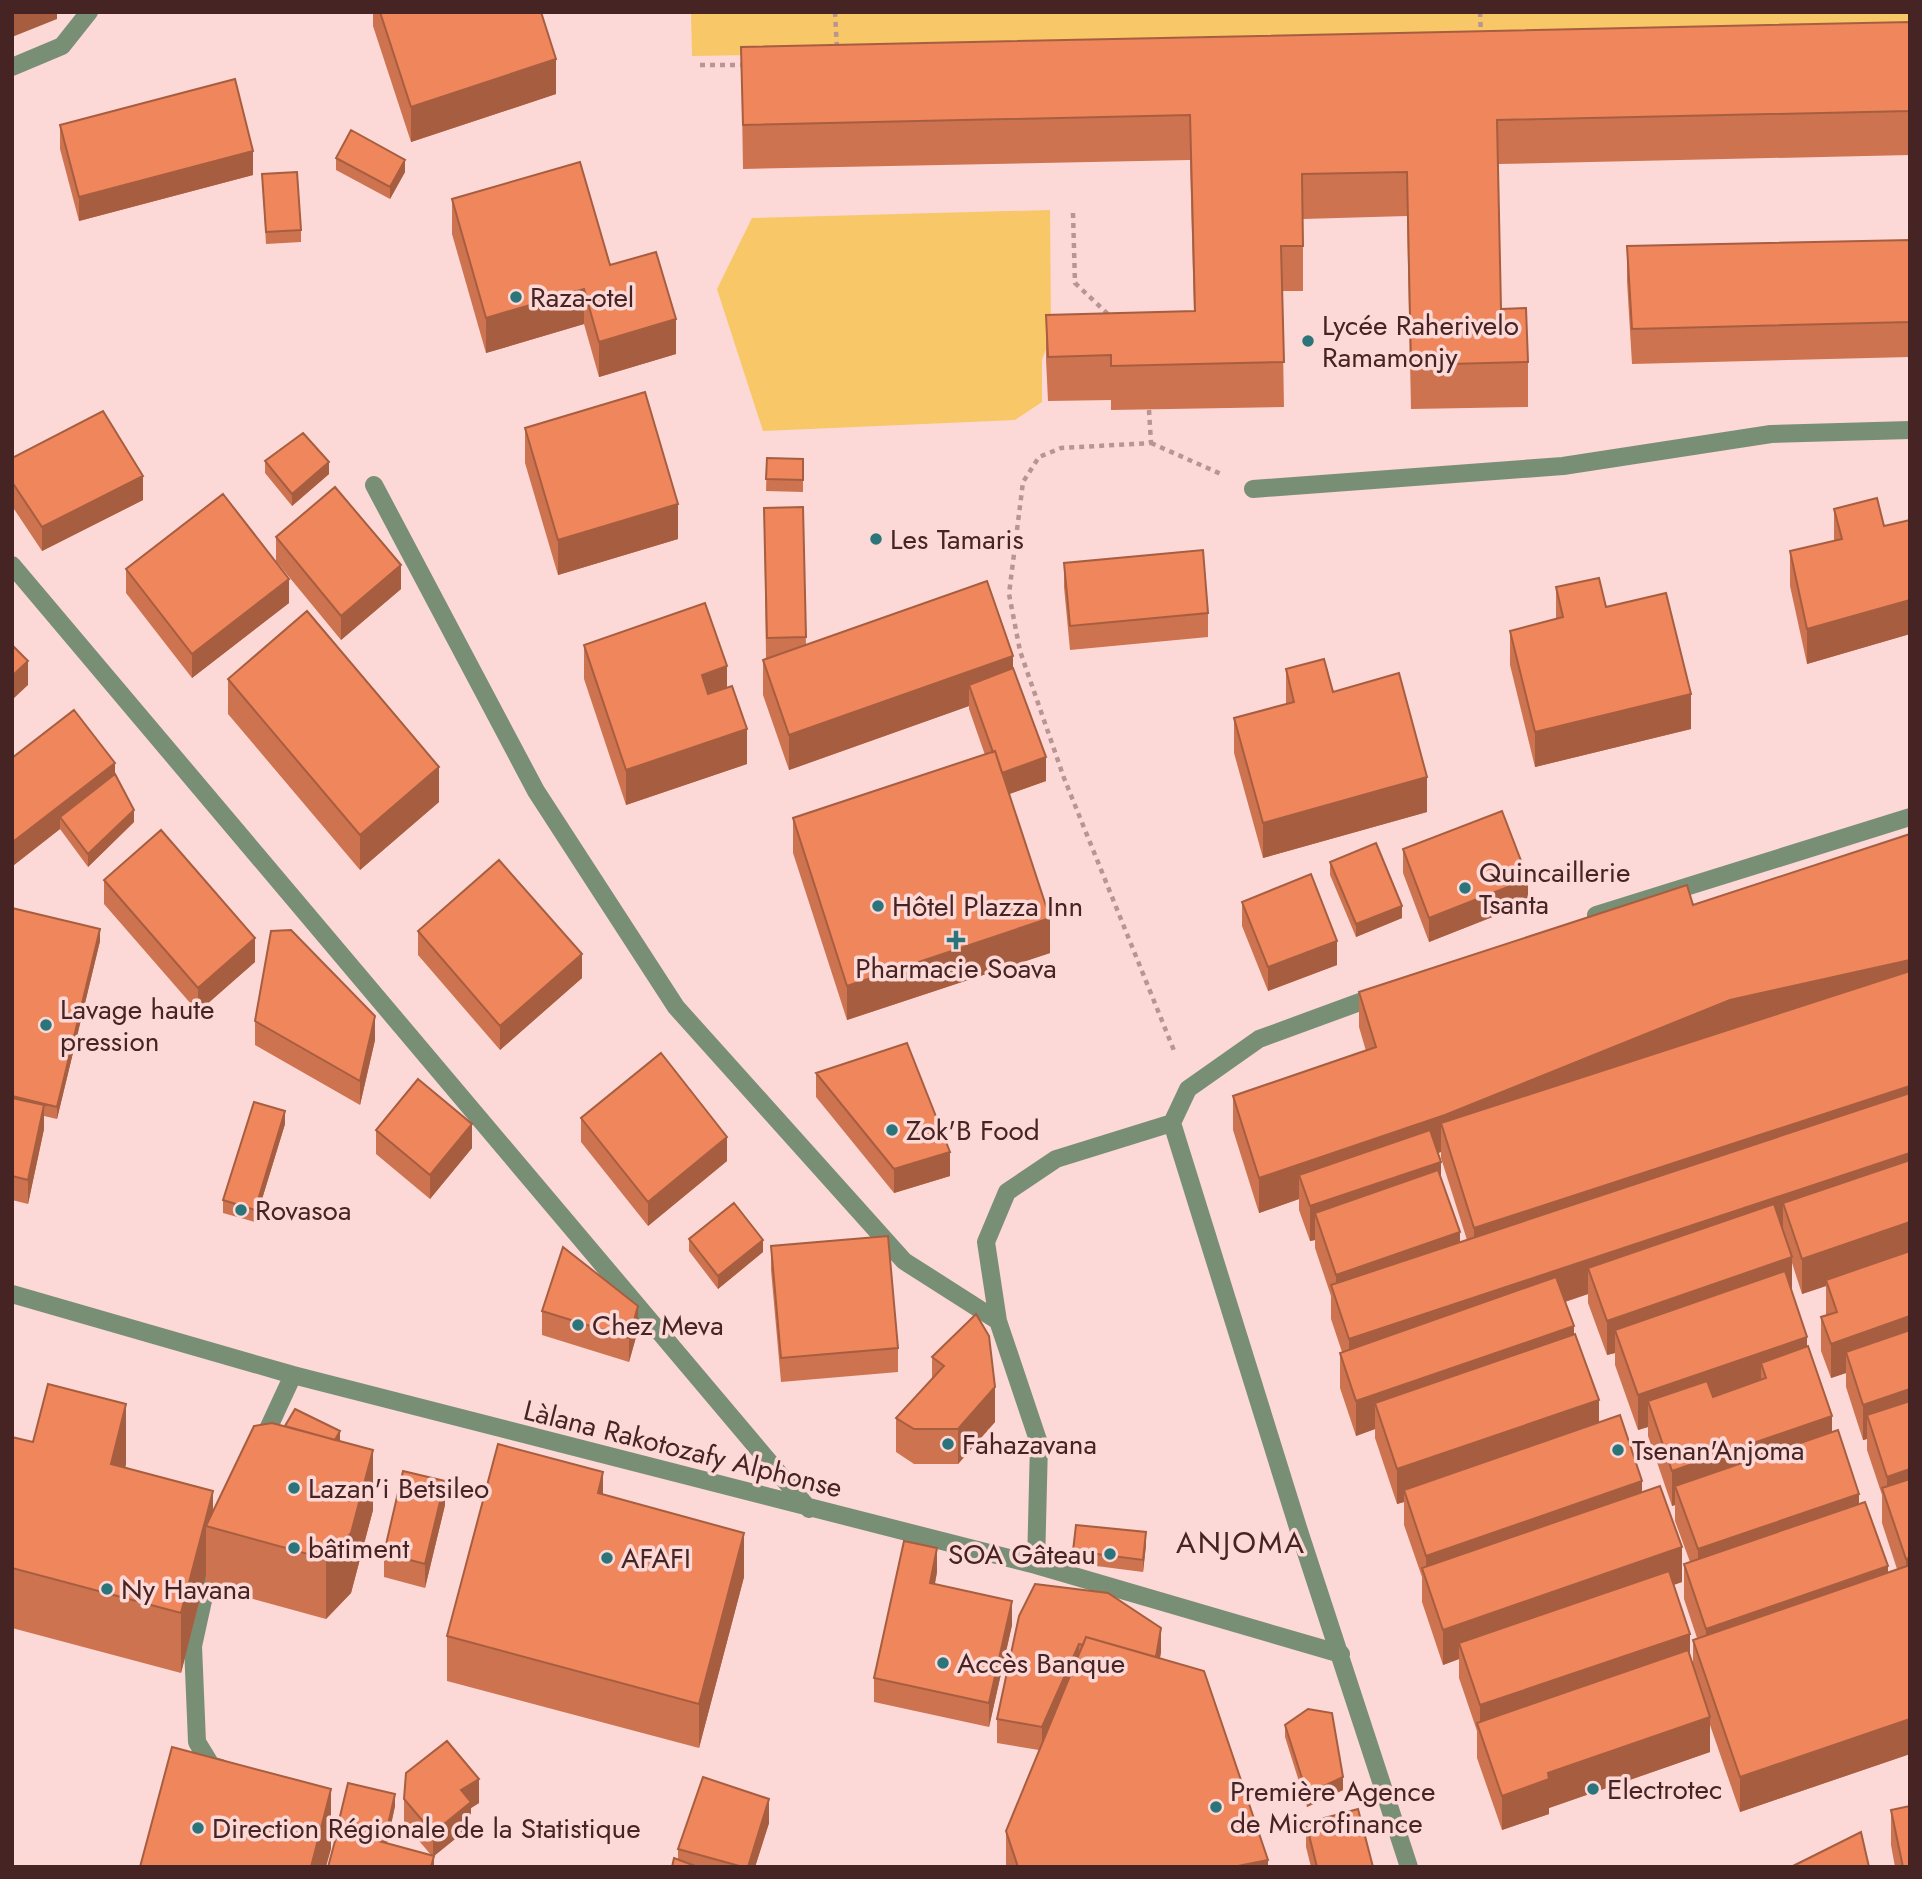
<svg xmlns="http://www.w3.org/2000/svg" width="1922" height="1879" viewBox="0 0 1922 1879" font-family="Jost,sans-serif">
  <rect width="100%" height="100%" fill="#fcd8d6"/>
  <path fill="#f7c768" d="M691,12H1910V35L692,56Z
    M1050,210L1051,335L1042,360V402L1015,420L763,431L717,289L752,218Z"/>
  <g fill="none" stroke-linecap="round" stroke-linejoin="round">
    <path stroke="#b89593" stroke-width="4.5" stroke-dasharray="5 5" stroke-linecap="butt" d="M835,12L837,50
      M1480,12L1481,36
      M700,65H745
      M1073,213L1075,283L1110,316
      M1149,410L1151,443L1061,448L1039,457L1023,482L1009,594L1020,651L1064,778L1175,1053
      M1151,443L1221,474"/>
    <path stroke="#788f76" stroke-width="18" d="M12,67L62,46L89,12
      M374,485L536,791L676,1007L904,1261L998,1321
      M1253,489L1563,466L1771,434L1910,430
      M12,565L809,1509
      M1596,915L1910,817
      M1172,1123L1188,1089L1259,1039L1379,995
      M12,1294L293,1375L1036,1565L1341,1654
      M262,1442L293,1375
      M211,1564L193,1646L197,1742L211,1765L221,1768
      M1036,1565L1039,1443L998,1321L986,1242L1007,1192L1056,1159L1172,1123L1300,1534L1409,1867"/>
  </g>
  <path fill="#ce734f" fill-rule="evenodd" d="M373,12H541L556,94L411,142L373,26Z
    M1910,22V155L1498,164L1501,309L1528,362V407L1411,409L1407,216L1303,219V291H1282L1284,407L1111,410V400L1048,401L1046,359V315L1194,312L1190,160L743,169L741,47Z
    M60,125L253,175L79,221L60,149Z
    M336,158L405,172L390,199L336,170Z
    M262,174L301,230V242L266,244Z
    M452,199L610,265L676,354L599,377L584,324L486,353L452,234Z
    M1910,240V357L1632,364L1627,281V246Z
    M525,428L678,539L558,575L525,463Z
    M12,458L143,500L42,551L12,506Z
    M767,458L803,459V492L766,491Z
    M265,461L329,474L292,506L265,473Z
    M803,507L806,645L1013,668L1046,781L1009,794L1050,953L847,1020L793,853V818L985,755L969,709V706L789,770L763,695V660L766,659L764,508Z
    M1834,509L1884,526L1910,520V634L1807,664L1790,586V551L1834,541Z
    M276,537L401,589L341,640L276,561Z
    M1064,563L1208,613V637L1070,650L1064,587Z
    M126,569L289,603L192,678L126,593Z
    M1556,587L1606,607L1691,729L1535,767L1510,665V631L1556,619Z
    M584,645L727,687L747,764L626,805L584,679Z
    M1286,669L1333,692L1427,812L1263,858L1234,753V718L1286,704Z
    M228,679L439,802L360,870L228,714Z
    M12,758L134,822L88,867L60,829L14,865L12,863Z
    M1910,834V1754L1740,1812L1710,1725V1752L1549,1808V1814L1502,1830L1477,1758V1731L1459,1678V1659L1443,1665L1422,1602V1577L1404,1525V1502L1397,1504L1375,1438V1429L1356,1436L1340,1388V1353L1342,1352L1331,1319V1296L1315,1248V1240L1310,1241L1299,1210V1199L1259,1213L1233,1130V1096L1366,1051L1359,1027V992L1693,905ZM1441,1152V1158L1467,1240L1460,1242L1441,1178L1438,1153ZM1792,1263L1802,1294L1826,1286V1315L1821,1317V1351L1831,1378L1846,1373V1387L1863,1440L1867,1439V1450L1882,1495V1523L1897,1569L1888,1572L1859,1504L1832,1432L1792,1292ZM1588,1294V1303L1607,1355L1615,1353V1365L1638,1430L1648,1427V1436L1672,1506L1675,1505V1521L1690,1562L1684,1564V1599L1697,1638L1693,1640V1666L1673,1585L1682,1582L1642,1492L1599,1422L1574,1334L1565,1302Z
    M1403,849L1528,903L1429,942L1403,873Z
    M1330,862L1402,918L1356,937L1330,875Z
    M104,880L255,962L198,1012L104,904Z
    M1242,902L1337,965L1268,991L1242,926Z
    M12,908L100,941L57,1119L44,1116V1129L28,1204L12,1200Z
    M418,931L582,978L500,1050L418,955Z
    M255,1021L375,1040L360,1105L255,1045Z
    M816,1073L950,1176L894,1193L816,1097Z
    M581,1118L727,1161L648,1226L581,1142Z
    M285,1124L255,1222L223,1213V1200Z
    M376,1130L472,1148L430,1199L376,1154Z
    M689,1239L763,1252L718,1289L689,1251Z
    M771,1246L898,1348V1372L781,1382L771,1270Z
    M542,1311L638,1330L629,1362L542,1335Z
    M976,1314L995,1422L958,1464H914L896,1452V1418L932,1379V1357Z
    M12,1437L126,1464L125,1468L213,1513L340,1441L373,1510L351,1593L326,1619L206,1586V1575L181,1673L12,1628Z
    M603,1495L744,1577L699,1748L447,1681V1636Z
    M445,1505L425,1588L384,1577V1553Z
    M1146,1545L1143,1572L1073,1563V1551Z
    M937,1572L935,1584L1012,1625L989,1727L874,1702V1678Z
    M1019,1616L1161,1652L1160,1658L1268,1867H1006V1831L1039,1750L997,1743V1719Z
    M1285,1725L1343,1790L1307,1807L1285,1737Z
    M404,1799L479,1803L471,1808V1826L434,1856V1867L336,1836V1833L395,1806L387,1843L431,1855L404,1823Z
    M1891,1810L1910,1867H1895L1891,1845Z
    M769,1823L755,1867H672L678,1859V1849Z
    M1306,1823L1373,1867H1311L1306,1847Z"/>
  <path fill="#a75e40" d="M12,12H57V19L12,37Z
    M556,59V94L411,142V107Z
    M253,151V175L79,221V197Z
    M405,160V172L390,199V187Z
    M584,289V324L486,353V318Z
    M676,319V354L599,377V342Z
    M329,462V474L292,506V494Z
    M143,476V500L42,551V527Z
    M678,504V539L558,575V540Z
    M401,565V589L341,640V616Z
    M289,579V603L192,678V654Z
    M1910,600V634L1807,664V629Z
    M1013,656V691L969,685V706L789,770V735Z
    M28,661V685L12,700V676Z
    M727,666V701L702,710V675Z
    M1691,694V729L1535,767V732Z
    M747,729V764L626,805V770Z
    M1046,757V781L1001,797V773Z
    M115,763V787L60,817V829L14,865V841Z
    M439,767V802L360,870V835Z
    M1427,777V812L1263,858V823Z
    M134,810V822L88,867V854Z
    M1528,879V903L1429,942V918Z
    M1402,906V918L1356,937V924Z
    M1050,918V953L847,1020V986Z
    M100,929V941L57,1119V1107Z
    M255,938V962L198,1012V988Z
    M1337,941V965L1268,991V967Z
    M582,954V978L500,1050V1026Z
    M1910,960V995L1441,1123V1152L1307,1197L1299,1175V1199L1259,1213V1178L1730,1000Z
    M375,1016V1040L360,1105V1081Z
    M1910,1086V1121L1474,1263V1228Z
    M44,1105V1129L28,1204V1180Z
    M285,1111V1124L255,1222V1210Z
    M472,1124V1148L430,1199V1175Z
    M727,1137V1161L648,1226V1202Z
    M950,1152V1176L894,1193V1169Z
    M1910,1153V1187L1783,1203V1229L1596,1291L1588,1268V1294L1349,1374V1339Z
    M1441,1162V1197L1315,1213V1240L1310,1241V1206Z
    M1910,1222V1257L1826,1280V1286L1802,1294V1259Z
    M1460,1232V1267L1336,1299V1275Z
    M763,1240V1252L718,1289V1276Z
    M1792,1257V1292L1615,1330V1353L1607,1355V1321Z
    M638,1306V1330L629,1362V1338Z
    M1910,1316V1351L1846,1352V1373L1831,1378V1344Z
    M1574,1326V1361L1375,1403V1429L1356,1436V1401Z
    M1807,1337V1372L1766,1378L1761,1363V1388L1656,1424L1648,1401V1427L1638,1430V1395Z
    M995,1387V1422L958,1464V1429Z
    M1910,1389V1424L1867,1415V1439L1863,1440V1405Z
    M1599,1400V1435L1404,1490V1502L1397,1504V1469Z
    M126,1404V1464L111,1524V1464Z
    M1832,1416V1451L1675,1486V1505L1672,1506V1471Z
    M340,1431V1444L312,1481Z
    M373,1450V1510L351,1593L326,1619V1559Z
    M1910,1469V1504L1887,1505V1477Z
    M603,1472V1516L598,1493Z
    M445,1481V1505L425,1588V1564Z
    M1642,1481V1516L1426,1581V1556Z
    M213,1491V1528L206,1526V1575L181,1673V1613Z
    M1859,1494V1529L1698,1584V1549Z
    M1146,1532V1545L1143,1572V1560Z
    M744,1533V1577L699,1748V1704Z
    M1682,1547V1582L1464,1658L1459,1643V1659L1443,1665V1630Z
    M937,1548V1572L930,1607V1583Z
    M1910,1558V1593L1906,1594V1559Z
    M1888,1566V1601L1706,1664V1629Z
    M1012,1601V1625L989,1727V1703Z
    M1161,1628V1652L1154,1689V1665Z
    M1690,1634V1669L1480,1732V1705Z
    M1079,1644V1668L1042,1751V1727Z
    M1710,1717V1752L1549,1808V1814L1502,1830V1796L1548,1773Z
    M1910,1719V1754L1740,1812V1777Z
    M1343,1777V1790L1307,1807V1794Z
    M479,1779V1803L471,1808V1826L434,1856V1867H431L433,1857V1833L461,1790Z
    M331,1789V1849L326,1867H311Z
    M395,1794V1806L384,1857V1845Z
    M769,1799V1823L755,1867H748Z
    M1268,1860V1867H1233Z"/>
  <path fill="#ef865c" stroke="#a75e40" stroke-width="2" d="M380,12H541L556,59L411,107Z
    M1910,22V111L1497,120L1501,309L1526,308L1528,362L1411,365L1407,172L1302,174L1303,246H1281L1284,362L1111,366V355L1048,357L1046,315L1195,311L1190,115L743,125L741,47Z
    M235,79L253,151L79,197L60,125Z
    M351,130L405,160L390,187L336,158Z
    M580,162L610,265L656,252L676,319L599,342L584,289L486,318L452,199Z
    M297,172L301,230L266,232L262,174Z
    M1910,240V322L1632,329L1627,246Z
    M645,392L678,504L558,540L525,428Z
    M103,411L143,476L42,527L12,482V458Z
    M303,433L329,462L292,494L265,461Z
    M767,458L803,459V480L766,479Z
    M335,487L401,565L341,616L276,537Z
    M223,494L289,579L192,654L126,569Z
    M1877,498L1884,526L1910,520V600L1807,629L1790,551L1842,539L1834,509Z
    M803,507L806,637L767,638L764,508Z
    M1203,550L1208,613L1070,626L1064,563Z
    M1599,578L1606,607L1666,593L1691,694L1535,732L1510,631L1563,617L1556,587Z
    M987,581L1013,656L789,735L763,660Z
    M705,603L727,666L702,675L708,694L732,686L747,729L626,770L584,645Z
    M307,611L439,767L360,835L228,679Z
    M12,645L28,661L12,676Z
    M1324,659L1333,692L1399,673L1427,777L1263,823L1234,718L1294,702L1286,669Z
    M1013,668L1046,757L1002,773L995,751L993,752L969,685Z
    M74,710L115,763L14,841L12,839V758Z
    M995,751L1050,918L847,986L793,818Z
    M115,774L134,810L88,854L60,817Z
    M1502,811L1528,879L1429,918L1403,849Z
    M161,830L255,938L198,988L104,880Z
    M1910,834V960L1730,1000L1445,1115L1259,1178L1233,1096L1376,1047L1359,992L1687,885L1693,905Z
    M1376,843L1402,906L1356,924L1330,862Z
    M499,860L582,954L500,1026L418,931Z
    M1311,874L1337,941L1268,967L1242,902Z
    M12,908L100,929L57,1107L12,1096Z
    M291,930L375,1016L360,1081L255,1021L271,931Z
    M1910,971V1086L1474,1228L1441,1123Z
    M907,1043L950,1152L894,1169L816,1073Z
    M661,1053L727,1137L648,1202L581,1118Z
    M418,1079L472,1124L430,1175L376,1130Z
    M1910,1093V1153L1349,1339L1331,1285Z
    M12,1098L44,1105L28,1180L12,1176Z
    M254,1102L285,1111L255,1210L223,1200Z
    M1430,1130L1441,1162L1310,1206L1299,1175Z
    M1910,1160V1222L1802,1259L1783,1203Z
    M1438,1170L1460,1232L1336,1275L1315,1213Z
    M734,1203L763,1240L718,1276L689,1239Z
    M1774,1204L1792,1257L1607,1321L1588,1268Z
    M888,1236L898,1348L781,1358L771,1246Z
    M563,1247L638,1306L629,1338L542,1311Z
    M1910,1251V1316L1831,1344L1821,1317L1837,1312L1826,1280Z
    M1785,1271L1807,1337L1638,1395L1615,1330Z
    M1556,1277L1574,1326L1356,1401L1340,1353Z
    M976,1314L989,1336L995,1387L958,1429H914L896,1418L944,1366L932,1357Z
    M1910,1330V1389L1863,1405L1846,1352Z
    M1575,1334L1599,1400L1397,1469L1375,1403Z
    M1808,1346L1832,1416L1672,1471L1648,1401L1707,1381L1713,1397L1766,1378L1761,1363Z
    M48,1384L126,1404L111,1464L213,1491L181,1613L12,1568V1437L33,1442Z
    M1910,1401V1469L1887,1477L1867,1415Z
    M295,1409L340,1431L335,1440L285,1426Z
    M1620,1415L1642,1481L1426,1556L1404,1490Z
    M272,1423L373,1450L351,1533L326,1559L206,1526L254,1426Z
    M1838,1430L1859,1494L1698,1549L1675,1486Z
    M498,1444L603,1472L598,1493L744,1533L699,1704L447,1636Z
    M403,1471L445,1481L425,1564L384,1553Z
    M1910,1479V1558L1906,1559L1882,1488Z
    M1660,1486L1682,1547L1443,1630L1422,1568Z
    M1865,1502L1888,1566L1706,1629L1684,1564Z
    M1076,1525L1146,1532L1143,1560L1073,1551Z
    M904,1541L937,1548L930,1583L1012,1601L989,1703L874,1678Z
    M1910,1565V1719L1740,1777L1693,1640Z
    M1669,1571L1690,1634L1480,1705L1459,1643Z
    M1035,1584L1108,1593L1161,1628L1156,1657L1086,1637L1083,1645L1079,1644L1042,1727L997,1719L1019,1616Z
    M1086,1637L1204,1671L1268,1860L1233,1867H1018L1006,1831Z
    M1688,1650L1710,1717L1548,1773L1549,1779L1502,1796L1477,1723Z
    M1308,1709L1332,1713L1343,1777L1307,1794L1285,1725Z
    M447,1741L479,1779L461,1790L471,1802L433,1833L404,1799L406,1773Z
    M172,1747L331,1789L311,1867H140Z
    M703,1777L769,1799L748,1867H743L678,1849Z
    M348,1783L395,1794L384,1842L338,1830L336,1833Z
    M1910,1806V1867H1903L1891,1810Z
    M1358,1809L1373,1867H1317L1306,1823Z
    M338,1830L434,1856L431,1867H328Z
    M1861,1832L1869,1867H1791Z
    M674,1858L698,1867H672Z"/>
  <g fill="#2b757a" stroke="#fcd8d6" stroke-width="2.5">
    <circle cx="516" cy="297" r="7"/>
    <circle cx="1308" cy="341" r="7"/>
    <circle cx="876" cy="539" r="7"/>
    <circle cx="1465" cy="888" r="7"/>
    <circle cx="878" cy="906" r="7"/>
    <path d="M952.5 929.5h7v7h7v7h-7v7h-7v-7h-7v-7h7z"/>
    <circle cx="46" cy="1025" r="7"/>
    <circle cx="892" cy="1130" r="7"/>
    <circle cx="241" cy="1210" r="7"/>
    <circle cx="578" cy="1325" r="7"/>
    <circle cx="948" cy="1444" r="7"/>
    <circle cx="1618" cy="1450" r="7"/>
    <circle cx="294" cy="1488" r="7"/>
    <circle cx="294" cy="1548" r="7"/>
    <circle cx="1110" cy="1554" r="7"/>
    <circle cx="607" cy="1558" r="7"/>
    <circle cx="107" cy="1589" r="7"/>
    <circle cx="943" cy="1663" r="7"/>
    <circle cx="1593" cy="1789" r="7"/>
    <circle cx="1216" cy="1807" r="7"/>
    <circle cx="198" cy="1828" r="7"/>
  </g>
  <g text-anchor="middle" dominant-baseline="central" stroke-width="7" stroke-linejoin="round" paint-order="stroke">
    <g font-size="28" fill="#452423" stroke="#fcd8d6" text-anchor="start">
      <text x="530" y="297">Raza-otel</text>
      <text x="1322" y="325">Lycée Raherivelo<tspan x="1322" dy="32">Ramamonjy</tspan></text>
      <text x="890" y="539">Les Tamaris</text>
      <text x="1479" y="872">Quincaillerie<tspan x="1479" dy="32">Tsanta</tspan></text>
      <text x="892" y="906">Hôtel Plazza Inn</text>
      <text x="956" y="968" text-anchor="middle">Pharmacie Soava</text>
      <text x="60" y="1009">Lavage haute<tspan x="60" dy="32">pression</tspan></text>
      <text x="906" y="1130">Zok'B Food</text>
      <text x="255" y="1210">Rovasoa</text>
      <text x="592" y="1325">Chez Meva</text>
      <text x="962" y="1444">Fahazavana</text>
      <text x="1632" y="1450">Tsenan'Anjoma</text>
      <text x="308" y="1488">Lazan'i Betsileo</text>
      <text x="308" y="1548">bâtiment</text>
      <text x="1096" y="1554" text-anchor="end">SOA Gâteau</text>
      <text x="621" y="1558">AFAFI</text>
      <text x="121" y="1589">Ny Havana</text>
      <text x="957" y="1663">Accès Banque</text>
      <text x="1607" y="1789">Electrotec</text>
      <text x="1230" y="1791">Première Agence<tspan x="1230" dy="32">de Microfinance</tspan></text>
      <text x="212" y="1828">Direction Régionale de la Statistique</text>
    </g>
    <g font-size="28" fill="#452423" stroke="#fcd8d6">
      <text transform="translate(683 1449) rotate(14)">Làlana Rakotozafy Alphonse</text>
    </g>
    <g font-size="30" letter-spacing="2" fill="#452423" stroke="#fcd8d6">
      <text x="1241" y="1542">ANJOMA</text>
    </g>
  </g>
  <rect width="1922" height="1879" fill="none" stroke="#452423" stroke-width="28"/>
</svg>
